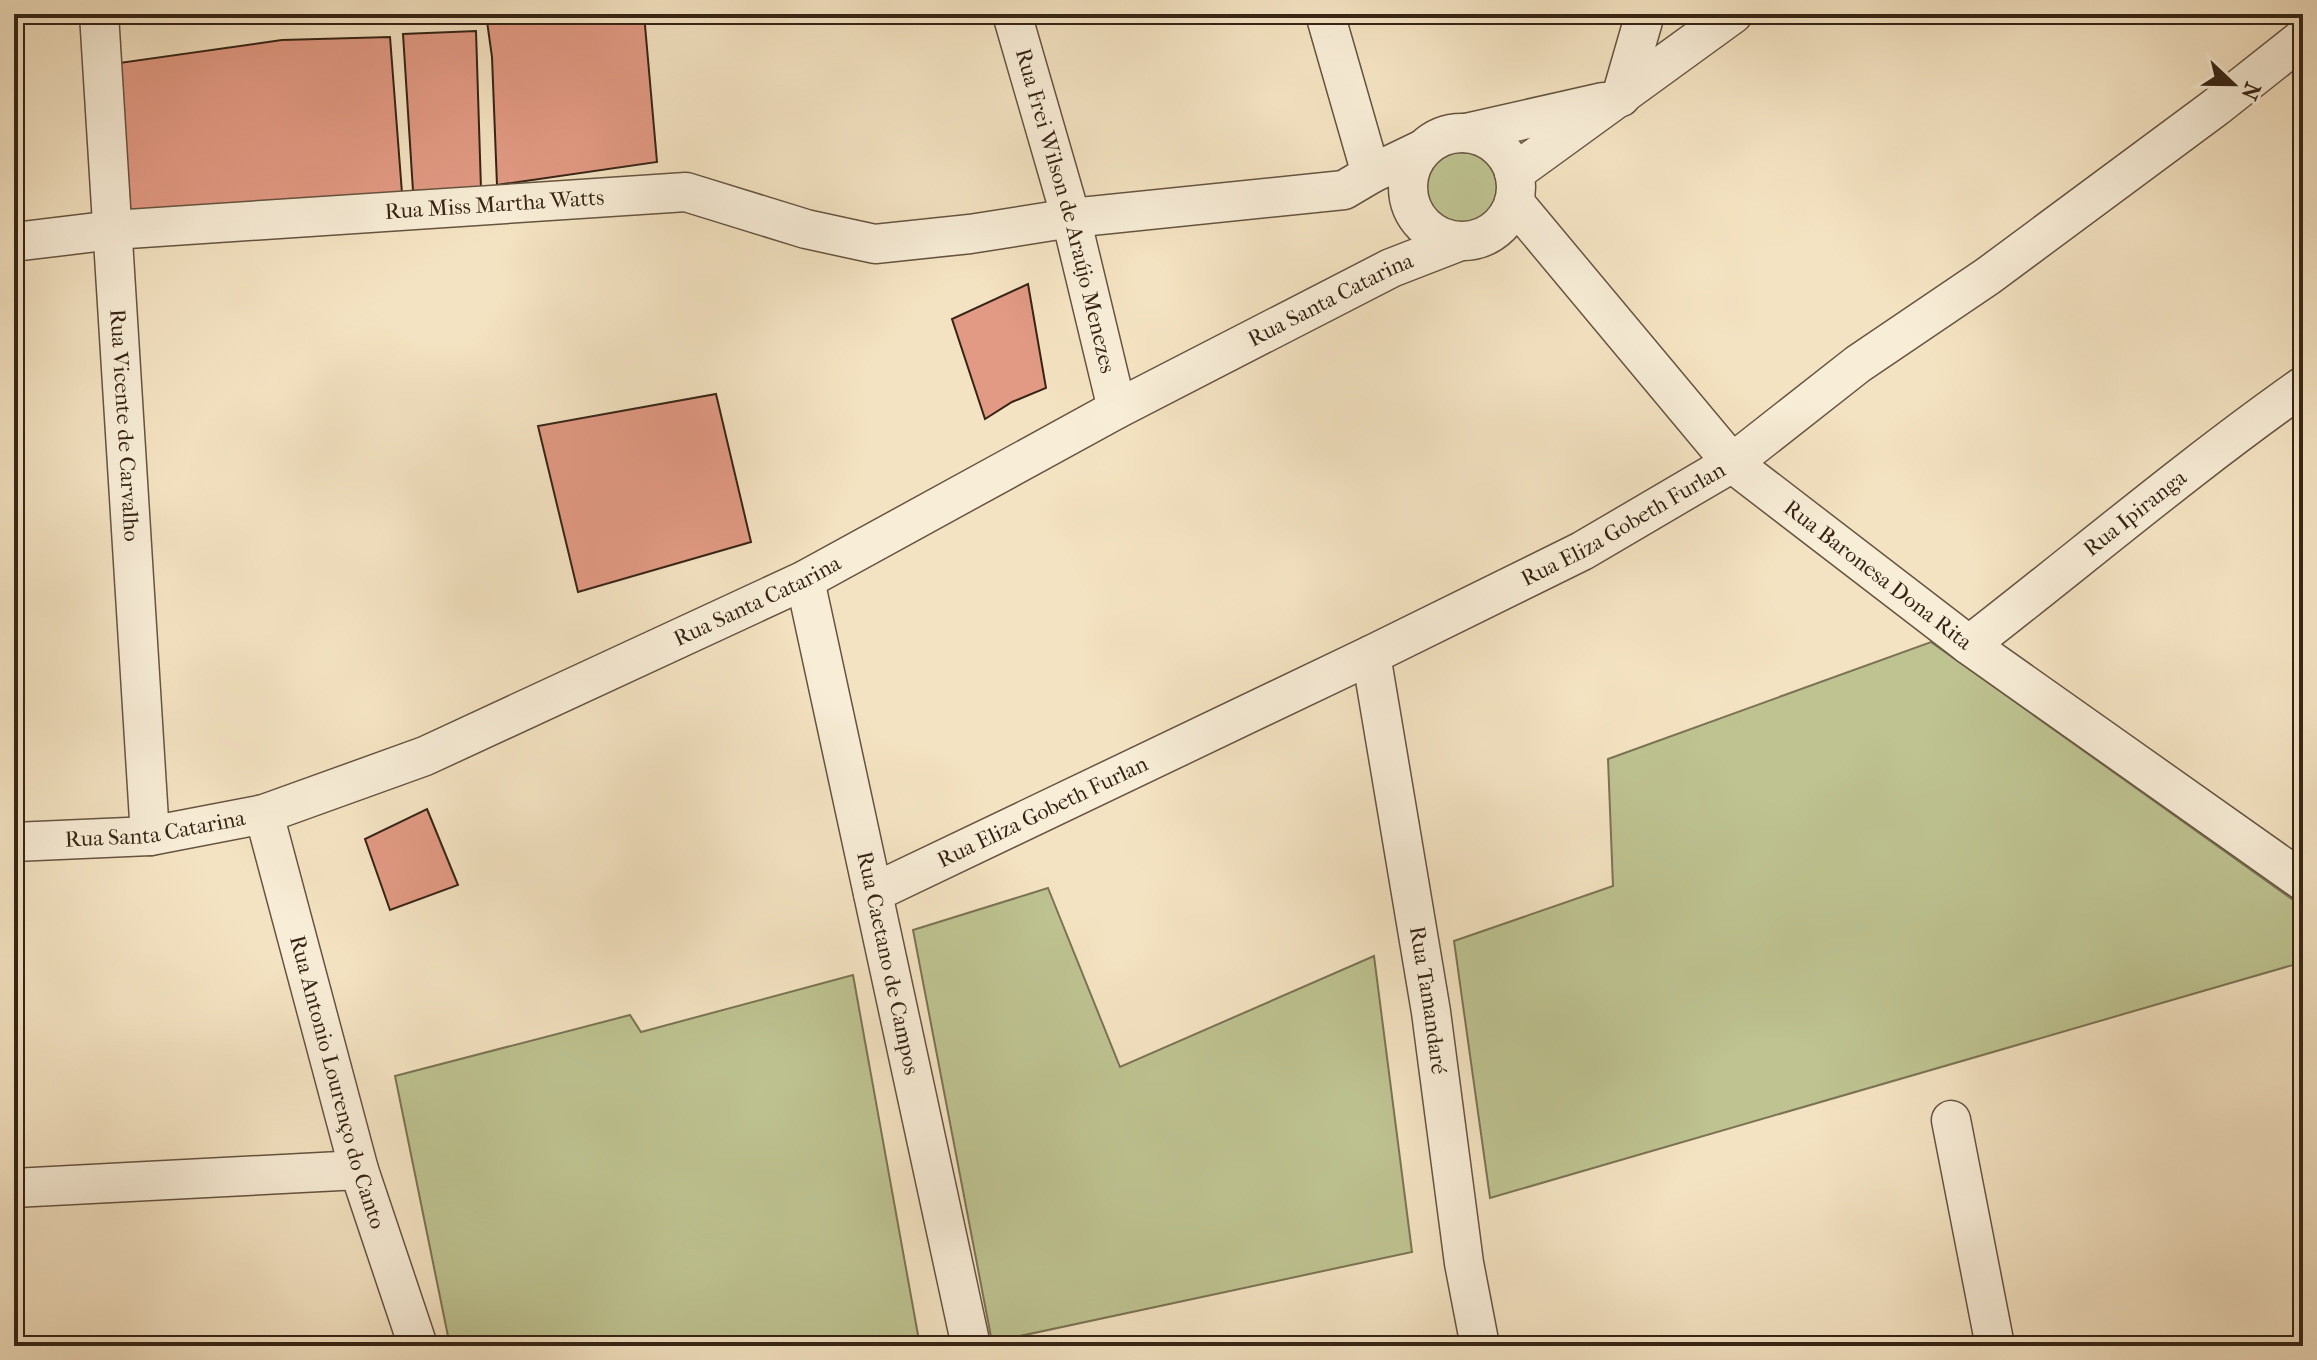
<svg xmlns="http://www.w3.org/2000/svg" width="2317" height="1360" viewBox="0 0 2317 1360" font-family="'IM FELL French Canon',serif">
  <rect width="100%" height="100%" fill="#f4e3c2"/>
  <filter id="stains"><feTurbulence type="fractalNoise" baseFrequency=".0025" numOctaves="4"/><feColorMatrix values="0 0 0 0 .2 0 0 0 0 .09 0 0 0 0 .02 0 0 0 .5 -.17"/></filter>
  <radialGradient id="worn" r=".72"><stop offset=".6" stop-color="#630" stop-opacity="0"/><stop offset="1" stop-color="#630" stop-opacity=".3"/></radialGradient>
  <path fill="#bec391" stroke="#7a7453" stroke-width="2" d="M1425 188a37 37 0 1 1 74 0a37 37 0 1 1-74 0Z
    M1931,642L2303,907V962L1490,1198L1454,941L1613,886L1608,759Z
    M1048,888L1120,1067L1374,956L1412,1252L992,1342L913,930Z
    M853,975L920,1346H450L395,1076L630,1015L641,1032Z"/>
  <path fill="#e29a84" stroke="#362515" stroke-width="2" d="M486,14H644L657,162L497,185L492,57Z
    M476,31L481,189L413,191L403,34Z
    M390,37L402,193L131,218L119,63L282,40Z
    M1028,284L1046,388L1012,402L985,419L952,319Z
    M716,394L751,542L578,592L538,426Z
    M427,809L458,885L390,910L365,839Z"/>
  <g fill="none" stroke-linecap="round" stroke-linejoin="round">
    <g stroke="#665440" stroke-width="41">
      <g id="minor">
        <path id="s1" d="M99,14L150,836"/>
        <path id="s2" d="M1012,14L1071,218L1117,409"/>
        <path d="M1325,14L1371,174"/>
        <path d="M1621,97L1645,14"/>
        <circle cx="1462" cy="187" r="54"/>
        <path d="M1466,133L1603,102"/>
        <path d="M1514,173L1733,14"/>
        <path id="s3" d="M1514,202L1732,463L1969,645L2303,881"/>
        <path id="s4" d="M14,242L113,230L686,192L806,229L875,244L970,234L1071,218L1344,190L1371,174L1423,149"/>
        <path id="s5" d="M805,580L971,1346"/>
        <path id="s6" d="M1969,645C2080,559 2188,467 2303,386"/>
        <path id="s7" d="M1371,655L1431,1012L1464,1263L1480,1346"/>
        <path id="s8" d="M264,814L359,1170L418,1346"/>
        <path id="s9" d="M14,842L150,836L264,814L425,756L805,580L1117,409L1391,268L1458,242"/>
        <path id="s10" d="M873,893L1371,655L1582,551L1732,463L1858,364L1988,276L2216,107L2303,38"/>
        <path d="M1951,1120L1995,1346"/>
        <path d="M14,1188L359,1170"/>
      </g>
    </g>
    <use href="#minor" stroke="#f8edd7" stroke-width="38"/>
  </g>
  <g text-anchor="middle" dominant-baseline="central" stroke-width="8" stroke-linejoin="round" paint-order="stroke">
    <g font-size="22" fill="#362515" stroke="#f8edd7">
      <text stroke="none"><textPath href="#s4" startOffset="482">Rua Miss Martha Watts</textPath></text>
      <text stroke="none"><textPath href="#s2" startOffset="204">Rua Frei Wilson de Araújo Menezes</textPath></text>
      <text stroke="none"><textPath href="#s9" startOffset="1438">Rua Santa Catarina</textPath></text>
      <text stroke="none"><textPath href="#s1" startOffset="412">Rua Vicente de Carvalho</textPath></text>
      <text stroke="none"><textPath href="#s6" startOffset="212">Rua Ipiranga</textPath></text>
      <text stroke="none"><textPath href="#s10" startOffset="836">Rua Eliza Gobeth Furlan</textPath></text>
      <text stroke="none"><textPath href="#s3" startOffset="524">Rua Baronesa Dona Rita</textPath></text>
      <text stroke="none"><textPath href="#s9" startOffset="790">Rua Santa Catarina</textPath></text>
      <text stroke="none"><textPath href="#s10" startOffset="188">Rua Eliza Gobeth Furlan</textPath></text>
      <text stroke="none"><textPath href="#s9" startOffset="142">Rua Santa Catarina</textPath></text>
      <text stroke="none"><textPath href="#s5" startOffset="392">Rua Caetano de Campos</textPath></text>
      <text stroke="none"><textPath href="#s7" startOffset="350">Rua Tamandaré</textPath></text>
      <text stroke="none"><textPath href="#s8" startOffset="278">Rua Antonio Lourenço do Canto</textPath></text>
    </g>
  </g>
  <rect width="2317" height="1360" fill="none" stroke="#f4e3c2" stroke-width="48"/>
  <rect x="16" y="16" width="2285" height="1328" fill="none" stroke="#362515" stroke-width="4"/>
  <rect x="24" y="24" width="2269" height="1312" fill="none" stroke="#362515" stroke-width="2"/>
  <g transform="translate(2233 84) rotate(112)" stroke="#f8edd7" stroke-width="6" paint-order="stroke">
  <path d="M0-6L14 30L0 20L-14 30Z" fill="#362515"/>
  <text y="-12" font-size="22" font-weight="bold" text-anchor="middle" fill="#362515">N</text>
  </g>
  <rect width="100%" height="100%" filter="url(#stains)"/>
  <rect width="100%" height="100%" fill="url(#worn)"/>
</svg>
